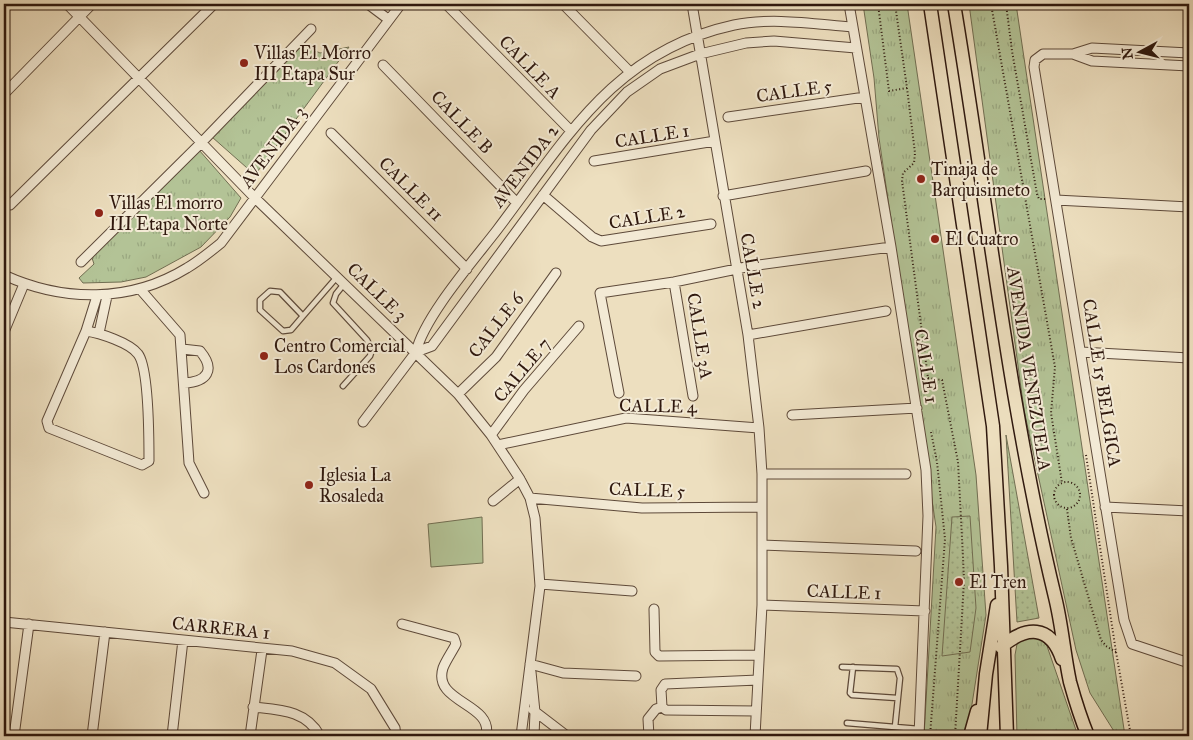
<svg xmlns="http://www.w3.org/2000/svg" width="1193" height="740" viewBox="0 0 1193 740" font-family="'IM FELL Great Primer',serif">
  <defs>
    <pattern id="grass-tufts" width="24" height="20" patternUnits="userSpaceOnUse" patternTransform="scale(1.25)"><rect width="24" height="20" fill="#b3c396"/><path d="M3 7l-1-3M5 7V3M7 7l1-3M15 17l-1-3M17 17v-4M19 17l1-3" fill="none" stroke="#9aa780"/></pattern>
    <pattern id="garden-dots" width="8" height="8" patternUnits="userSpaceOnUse" patternTransform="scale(1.25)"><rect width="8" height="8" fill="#b3c396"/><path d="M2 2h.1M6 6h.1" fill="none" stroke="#9aa780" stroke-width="1.8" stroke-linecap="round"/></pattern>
  </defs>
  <rect width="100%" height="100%" fill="#eddfbf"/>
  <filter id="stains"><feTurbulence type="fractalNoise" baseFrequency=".004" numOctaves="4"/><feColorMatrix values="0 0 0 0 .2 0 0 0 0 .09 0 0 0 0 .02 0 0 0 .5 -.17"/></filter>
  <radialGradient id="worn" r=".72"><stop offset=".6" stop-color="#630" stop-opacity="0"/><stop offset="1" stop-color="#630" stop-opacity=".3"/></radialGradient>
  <path fill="url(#grass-tufts)" stroke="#716e52" d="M863,4H907L976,475L986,615L967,736H924L936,527L879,138L874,78Z
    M969,4H1016L1125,736H1117L1090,693L1076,650L1024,410Z
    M303,45L320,53L349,47L255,175L212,137Z
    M199,150L241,198L230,217L201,247L146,277L121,282L83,283L79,278L94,264L92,258Z
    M1026,636H1037L1047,646L1078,736H1017L1015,655L1017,644Z"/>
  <path fill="url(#garden-dots)" stroke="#716e52" d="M1006,435L1039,618L1017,622Z
    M970,516L976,608L970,652L942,656L952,517Z"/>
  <path fill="#b3c396" stroke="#716e52" d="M482,517L483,563L431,567L428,524Z"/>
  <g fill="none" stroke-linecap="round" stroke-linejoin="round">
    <g stroke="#5e4a3a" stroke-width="7">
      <path id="service" d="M303,316L291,330L283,331L260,310V300L270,291L280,292L303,316L337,277
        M343,386L370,356L372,350L367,340L333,303L336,294L344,284
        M842,667L897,669L900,678L895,727
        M853,667L850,693L852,695L897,698
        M847,723L919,729
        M905,736L906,728"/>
    </g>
    <g stroke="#5e4a3a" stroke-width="11">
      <path id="minor" d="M67,4L255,198L458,394L491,435L520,479L530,498L535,518L540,586L521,736
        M368,4L388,19
        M446,4L571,131
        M563,4L630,72
        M692,4L748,335L759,428L762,474V605L755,736
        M849,4L891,247L926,470L928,516L919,736
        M1189,53L1092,48L1073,54H1043L1035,60L1034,67L1124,620L1132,644L1189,663
        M1073,54L1092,61L1189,66
        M383,65L517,203
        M4,94L92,4
        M728,117L865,97
        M331,133L467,269
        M594,161L715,141
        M543,195L592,237L601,241L711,224
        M723,196L866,171
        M1056,200L1189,207
        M10,205L214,4
        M81,262L202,142L311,29
        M4,275C63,302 130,303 187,268C199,261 210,252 221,243L401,4
        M674,282L693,396
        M140,289L180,335L189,463L204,493
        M86,331C100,333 130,343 138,354C149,368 149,441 149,461L142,465L49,428L47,421L86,331L97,296
        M4,332L24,284
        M99,333L107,296
        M748,335L886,311
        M182,349L200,351C216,370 207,382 184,383
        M416,352C424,317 474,260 497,230C566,139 614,51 734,25C772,17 814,24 852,27
        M1081,352L1189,358
        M619,393L600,293L674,282L751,266L891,247
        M458,394L496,357L556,273
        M792,415L917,408
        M363,422L416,352L432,346L591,130L627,92L660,69L700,54L746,43L774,41L856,48
        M491,435L524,390L579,326
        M498,445L626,418L759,428
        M762,474H906
        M530,498L642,508L762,507
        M493,501L520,479
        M1105,507L1189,511
        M762,545L916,551
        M540,584L632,591
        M762,605L925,611
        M654,609L655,652L659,656L759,655
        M4,622L292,651L335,663L371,689L395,728L396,736
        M402,624L454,638L456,644C452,652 446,660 443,668C432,703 494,703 486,736
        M530,664L563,673L636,676
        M531,672L535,712L534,736
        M253,707C280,710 306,710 320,736
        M533,710L567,736
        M756,711L666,710L662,707L661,690L665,684L758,680
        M14,736L29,624
        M92,736L105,632
        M172,736L183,640
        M250,736L262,650
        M649,736L648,719L656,709L662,707"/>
    </g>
    <g stroke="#2f180e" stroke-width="15">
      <path id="primary" d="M930,4L993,426L1001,566L1007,736
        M954,4C987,201 1008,402 1055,597C1062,625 1064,654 1070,682C1075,700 1081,719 1088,736
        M1001,647C1026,626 1050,624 1062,659
        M970,736L977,711
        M980,736L986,674L997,605"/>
    </g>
    <path stroke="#2f180e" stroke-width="2" stroke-dasharray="1 2.5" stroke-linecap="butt" d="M878,4L889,91L907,88L895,4
      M991,4L1055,367L1051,413L1062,483
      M1006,4L1012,51L1037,194L1039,199H1046
      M907,88L915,153L914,163L903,173L902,181L928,378L924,384V390
      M928,378L942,380L958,462L963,557L964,581L955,736
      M1086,455L1116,652L1131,736
      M1054 495a13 13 0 1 1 26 0a13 13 0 1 1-26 0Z
      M1067,509L1071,538L1101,640L1106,646L1116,652
      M930,736L945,539L937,462L931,432"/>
    <use href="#service" stroke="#f3ead5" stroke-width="4.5"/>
    <use href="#minor" stroke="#f3ead5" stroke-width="9"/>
    <use href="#primary" stroke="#eddfbf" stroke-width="12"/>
  </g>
  <g fill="#8f2418" stroke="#f3ead5" stroke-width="2">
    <circle cx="244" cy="63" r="5"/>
    <circle cx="921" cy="179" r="5"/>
    <circle cx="99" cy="213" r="5"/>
    <circle cx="935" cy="239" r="5"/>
    <circle cx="264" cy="356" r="5"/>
    <circle cx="309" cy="485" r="5"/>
    <circle cx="959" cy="582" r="5"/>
  </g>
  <g text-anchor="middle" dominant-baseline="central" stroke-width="4" stroke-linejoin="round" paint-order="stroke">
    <g font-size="18" fill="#2f180e" stroke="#f3ead5" text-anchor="start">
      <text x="254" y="53">Villas El Morro<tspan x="254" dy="21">III Etapa Sur</tspan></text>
      <text x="931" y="169">Tinaja de<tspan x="931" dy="21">Barquisimeto</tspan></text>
      <text x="109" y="203">Villas El morro<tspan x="109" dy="21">III Etapa Norte</tspan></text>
      <text x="945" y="239">El Cuatro</text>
      <text x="274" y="346">Centro Comercial<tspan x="274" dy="21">Los Cardones</tspan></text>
      <text x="319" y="475">Iglesia La<tspan x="319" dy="21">Rosaleda</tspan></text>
      <text x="969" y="582">El Tren</text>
    </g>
    <g font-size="18" fill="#2f180e" stroke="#f3ead5">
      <text transform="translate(530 67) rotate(46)">CALLE A</text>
      <text transform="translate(794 91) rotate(-8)">CALLE 5</text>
      <text transform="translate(462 122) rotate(46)">CALLE B</text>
      <text transform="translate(652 136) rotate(-9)">CALLE 1</text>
      <text transform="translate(273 147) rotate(-53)">AVENIDA 3</text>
      <text transform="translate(525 166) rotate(-53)">AVENIDA 2</text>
      <text transform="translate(411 189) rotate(45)">CALLE 11</text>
      <text transform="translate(647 217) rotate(-9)">CALLE 2</text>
      <text transform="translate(753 271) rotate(80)">CALLE 2</text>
      <text transform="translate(377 292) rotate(44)">CALLE 3</text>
      <text transform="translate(496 325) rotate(-52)">CALLE 6</text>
      <text transform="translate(700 336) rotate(81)">CALLE 3A</text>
      <text transform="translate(926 366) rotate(81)">CALLE 1</text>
      <text transform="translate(1029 369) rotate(81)">AVENIDA VENEZUELA</text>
      <text transform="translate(522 370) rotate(-50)">CALLE 7</text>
      <text transform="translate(1102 383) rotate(81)">CALLE 15 BELGICA</text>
      <text transform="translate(658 406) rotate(1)">CALLE 4</text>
      <text transform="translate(647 490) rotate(2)">CALLE 5</text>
      <text transform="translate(844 592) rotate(2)">CALLE 1</text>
      <text transform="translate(221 628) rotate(6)">CARRERA 1</text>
    </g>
  </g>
  <rect width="1193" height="740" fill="none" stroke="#eddfbf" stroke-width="20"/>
  <rect x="5" y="5" width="1183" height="730" fill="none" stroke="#2f180e" stroke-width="2.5"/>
  <rect x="10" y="10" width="1173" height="720" fill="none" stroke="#2f180e"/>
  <g transform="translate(1140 52) rotate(263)" stroke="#f3ead5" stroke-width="4" paint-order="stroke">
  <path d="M0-4L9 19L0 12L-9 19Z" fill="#2f180e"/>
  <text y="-8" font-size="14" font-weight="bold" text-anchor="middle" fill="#2f180e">N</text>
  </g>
  <rect width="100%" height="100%" filter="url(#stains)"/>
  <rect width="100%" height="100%" fill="url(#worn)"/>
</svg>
